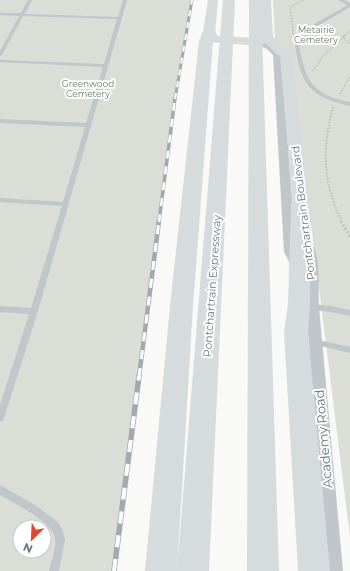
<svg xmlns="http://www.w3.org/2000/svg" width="350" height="571" viewBox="0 0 350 571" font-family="Montserrat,sans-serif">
  <rect width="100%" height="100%" fill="#f9f9f7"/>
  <path fill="#daded6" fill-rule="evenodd" d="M0,0H192L176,93L114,571H0ZM20,527H44V551H20Z
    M273,0H350V537L290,55L275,42Z"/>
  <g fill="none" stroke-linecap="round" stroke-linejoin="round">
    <path stroke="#babfc1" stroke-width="1.5" stroke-dasharray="1.5 1.5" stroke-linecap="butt" d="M344,35V38L350,44
      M294,37L290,7L304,0
      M313,71L324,55L350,31
      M340,94L350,76"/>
    <path stroke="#babfc1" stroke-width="2" stroke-dasharray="1.5 1.5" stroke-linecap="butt" d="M333,107C322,150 322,181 342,222"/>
    <path stroke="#babfc1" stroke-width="2.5" stroke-dasharray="2 2" stroke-linecap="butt" d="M341,221L350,237"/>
    <path fill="#c0c6c9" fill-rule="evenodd" d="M28,0H32L25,14L118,17L123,0H127L38,311L4,418L3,421L0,422V405L29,314L0,312V306L31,308L62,206L0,202V198L63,202L85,127L0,123V119L86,123L103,67L0,62V60L104,64L117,19L23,16L2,55L0,56V51L19,16L0,15V13H21Z
      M338,0H344L350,3V7L318,26L299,45C305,81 313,95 350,102V106C310,97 301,85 295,45L314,24L348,5Z
      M312,304L331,306L350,310V316L331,312L312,310L309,309L308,307L309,305Z
      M315,339L350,347V353L312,344L311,342L312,340Z
      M0,485L35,505L58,522L63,531L65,540L59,571H49C51,560 58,546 54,535C50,521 12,502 0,495Z"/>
    <path fill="#c0c6c9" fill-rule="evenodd" d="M255,40C266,38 275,47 281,55L296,252L303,265L301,269L297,270L293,269L284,252L273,55L267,49L255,44Z
      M308,241L312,243C321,258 318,289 319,307L343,571H325L302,246L304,243Z"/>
    <path fill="#d6dbde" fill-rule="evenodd" d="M208,0H218L215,32L218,36L256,38L261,36V0H271L273,37L292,56L309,205L307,209L301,211L295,209L293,205L280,57L265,43L258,46L210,42L203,32Z"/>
    <path fill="#d6dbde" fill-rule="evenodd" d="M223,0H235L209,571H177Z
      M249,0H261L279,571H247Z
      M209,28L214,29L216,32L213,41L193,306L177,571H145L170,306L199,41L204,29Z
      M301,198L308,200L311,205L310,304L308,332L330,571H298L284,332L288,304L291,205L294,200Z"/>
    <g stroke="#a1aaaf" stroke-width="3">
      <path id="rail-far3" d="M175,99L192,0"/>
    </g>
    <g stroke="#a1aaaf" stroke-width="3.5">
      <path id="rail-far2" d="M159,222L175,98"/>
    </g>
    <g stroke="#a1aaaf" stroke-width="4.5">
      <path id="rail-far1" d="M139,377L159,221"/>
    </g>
    <g stroke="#a1aaaf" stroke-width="5.5">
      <path id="rail" d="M114,571L139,376"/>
    </g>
    <use href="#rail-far3" stroke="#fff" stroke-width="2" stroke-dasharray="6" stroke-linecap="butt"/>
    <use href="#rail-far2" stroke="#fff" stroke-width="2.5" stroke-dasharray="8" stroke-linecap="butt"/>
    <use href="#rail-far1" stroke="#fff" stroke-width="3" stroke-dasharray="9" stroke-linecap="butt"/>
    <use href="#rail" stroke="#fff" stroke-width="4" stroke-dasharray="12" stroke-linecap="butt"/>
  </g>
  <g text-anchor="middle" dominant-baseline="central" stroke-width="4" stroke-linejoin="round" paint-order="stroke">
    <g font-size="9" fill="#6a7a63" stroke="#fff">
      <text x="316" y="29">Metairie<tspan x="316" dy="10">Cemetery</tspan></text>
      <text x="88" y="83">Greenwood<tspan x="88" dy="10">Cemetery</tspan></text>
    </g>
    <g font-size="11" fill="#647882" stroke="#fff">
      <text transform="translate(303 213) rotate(-97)">Pontchartrain Boulevard</text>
      <text transform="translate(212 286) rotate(-86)">Pontchartrain Expressway</text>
    </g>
    <g font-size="13" fill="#647882" stroke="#fff">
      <text transform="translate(323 439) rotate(-95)">Academy Road</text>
    </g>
  </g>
  <g transform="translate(32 539) rotate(204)"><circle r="19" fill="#ffffff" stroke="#c1c9cd"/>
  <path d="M0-3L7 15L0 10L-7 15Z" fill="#e5432c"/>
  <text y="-6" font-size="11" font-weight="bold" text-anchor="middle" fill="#647882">N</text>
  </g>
</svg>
